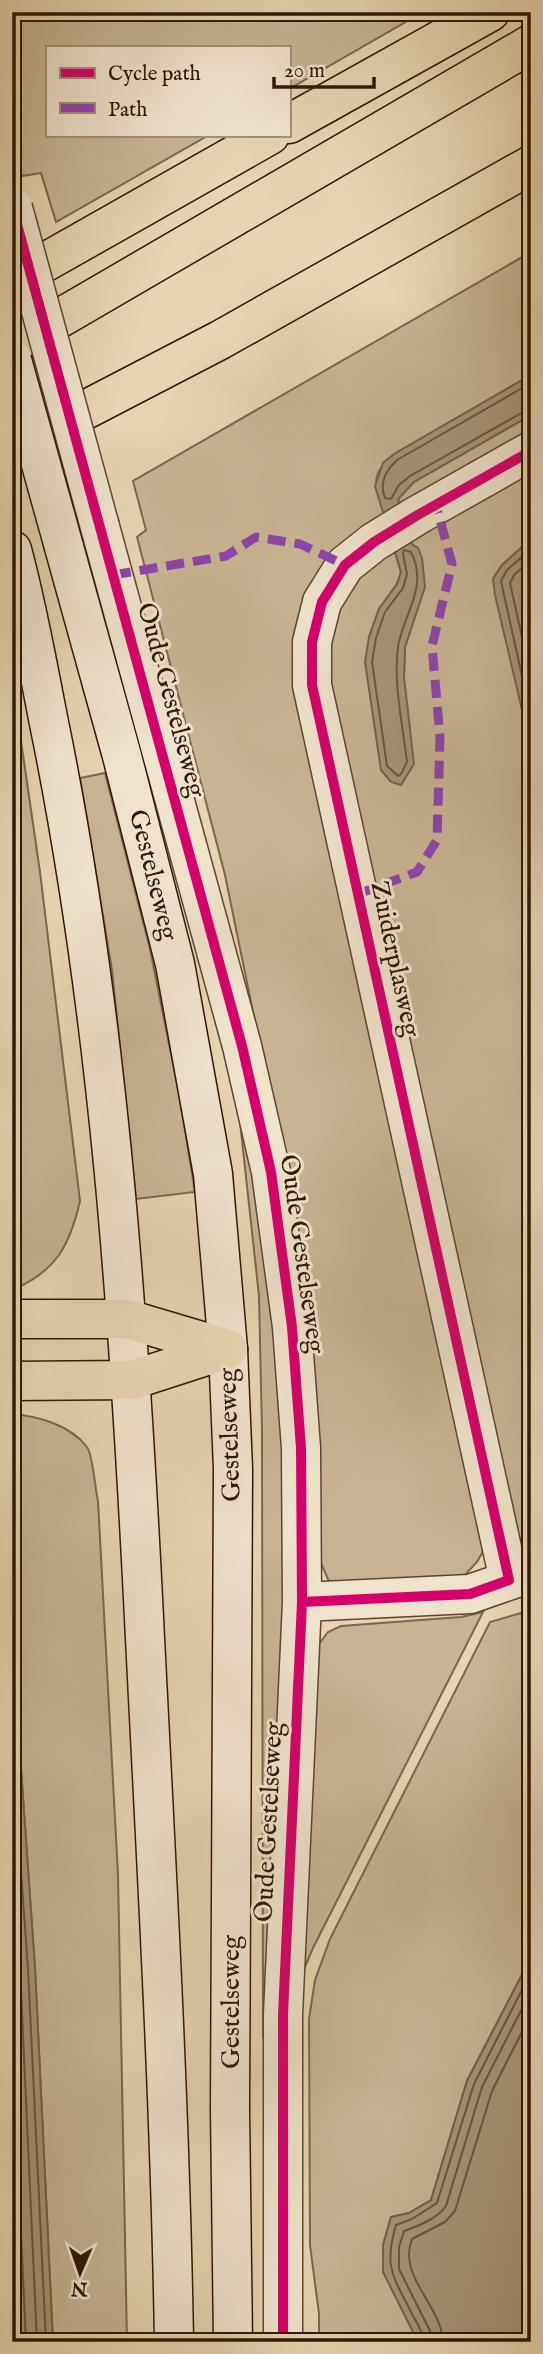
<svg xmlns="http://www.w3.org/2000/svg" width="543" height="2354" viewBox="0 0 543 2354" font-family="'IM FELL English',serif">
  <rect width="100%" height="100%" fill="#e7d4b0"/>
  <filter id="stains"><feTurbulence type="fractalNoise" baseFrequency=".00286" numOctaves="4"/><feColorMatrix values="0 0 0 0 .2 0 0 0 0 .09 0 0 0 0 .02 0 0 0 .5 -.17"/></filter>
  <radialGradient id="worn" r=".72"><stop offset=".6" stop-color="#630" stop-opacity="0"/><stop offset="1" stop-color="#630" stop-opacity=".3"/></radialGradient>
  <path fill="#c8b493" stroke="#7c664c" stroke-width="2" d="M12,12H423L289,89V47H47V135H209L56,222L41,173L22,176L12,140Z
    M531,252V375L394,454C366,477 377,489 386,518L316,599L485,1548L477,1562L463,1577L331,1586L320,1561L259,1041L225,875L137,537L146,530L133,481Z
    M531,415V440L401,508L398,499L414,482Z
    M531,463V539L502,565L493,579L531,748V1553L517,1542L322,645L333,609L361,568L393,546L401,572L397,584L379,609L369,637L404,677L405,647L425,586L408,535Z
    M12,679L40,872L80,1201C70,1245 56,1272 12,1290Z
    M105,773L150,949L179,1094L195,1192L136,1199L112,970L80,778Z
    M234,1067L263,1172L288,1403L273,2019L263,2035L262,1431L259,1296Z
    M12,1414C38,1416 70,1425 87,1447C93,1455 95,1489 98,1501L118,1875L127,2342H53L35,1968L18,1726L12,1687Z
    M531,1596V1957L467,2081L431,2200L409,2213L391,2217L383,2245L409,2322L418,2342H319V2314L310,2245L309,2019L315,1980L330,1939L490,1622L528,1611L525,1598Z
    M483,1612L313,1948L299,1981L319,1644L328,1632L341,1626L461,1617Z"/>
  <path fill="#a89476" stroke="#786249" stroke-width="2" d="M531,375V415L414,482L398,499L412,544L418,548L422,558L425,587L405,647L404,677L414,764L401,785L391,782L381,770L365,662L369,637L379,609L397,584L401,572L375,486L383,463L394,454Z
    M531,539V748L495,595L493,579L502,565Z
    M12,1687L18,1726L35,1968L53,2342H12Z
    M531,1957V2342H418L383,2272V2245L391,2217L409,2213L431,2200L467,2081Z"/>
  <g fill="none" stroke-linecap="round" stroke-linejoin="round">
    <path stroke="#6c563e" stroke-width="2" d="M531,383L397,460C386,470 379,483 385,498L391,499L399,485L410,476L525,411L531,410
      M531,549L507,570L501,581L531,717
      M404,550L411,552C429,588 403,614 398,647C393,682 403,727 407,762L401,774L398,776L387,766L372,662L376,638L385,612L403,588L407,574L403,554Z
      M531,560L514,575L510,583L531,678
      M12,1746L28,1969L46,2342
      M12,1866L20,1969L37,2342
      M12,2036L26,2342
      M424,2342C423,2333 418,2324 413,2316C394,2277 383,2269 396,2225L412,2219L437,2203L474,2084L531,1972
      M433,2342L431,2333L399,2269V2247L404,2231C418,2226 437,2219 446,2206L482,2087L531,1991
      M443,2342C442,2306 397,2276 412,2239L445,2222L455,2211L492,2091L531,2014"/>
    <g stroke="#5d4630" stroke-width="41">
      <path id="street" d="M100,527L242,1046L271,1172L292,1327L301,1448L302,1602L283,2015V2342
        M509,1580L312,685V642L322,602L345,565L374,542L416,516L531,451
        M302,1602L470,1594L531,1573"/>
    </g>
    <g stroke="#2f1706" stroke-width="41">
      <path id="secondary" d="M64,547L122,756L175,964L213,1174L228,1349L233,1469L230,2110L233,2342
        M12,550C27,605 37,662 48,718C109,1015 129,1316 144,1618C156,1859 170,2100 174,2342"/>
    </g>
    <g stroke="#2f1706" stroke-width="41">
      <path id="highway" d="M289,124L490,12
        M12,281L270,135
        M12,346L531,44
        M12,448L220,340L531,165
        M12,1319H127L228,1349
        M12,1381L132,1380L228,1349"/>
    </g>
    <use href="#street" stroke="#efe3cc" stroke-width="38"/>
    <use href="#secondary" stroke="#efe3cc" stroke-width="38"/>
    <use href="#highway" stroke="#e7d4b0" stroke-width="38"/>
    <g stroke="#5d4630" stroke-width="41" stroke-linecap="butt">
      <path id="street-bridge" d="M13,208L100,527"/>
    </g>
    <g stroke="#2f1706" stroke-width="41" stroke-linecap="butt">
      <path id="secondary-bridge" d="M12,360L64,547"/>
    </g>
    <use href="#street-bridge" stroke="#efe3cc" stroke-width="38"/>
    <use href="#secondary-bridge" stroke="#efe3cc" stroke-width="38"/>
    <path stroke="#8e44ad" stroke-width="9" stroke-dasharray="18 9" stroke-linecap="butt" d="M113,575L226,556L256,537L300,544L345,565
      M358,894L417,872L437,840L440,737L432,646L452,564L436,505"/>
    <g stroke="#efe3cc" stroke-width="15">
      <path id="cycleway" d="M12,206L242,1046L271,1172L292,1327L301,1448L302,1602L283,2015V2342
        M302,1602L470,1594L509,1580L312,685V642L322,602L345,565L374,542L416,516L531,451"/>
    </g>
    <use href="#cycleway" stroke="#d6006c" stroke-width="10"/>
  </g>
  <g text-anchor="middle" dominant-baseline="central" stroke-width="6" stroke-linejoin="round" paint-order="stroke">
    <g font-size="26" fill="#2f1706" stroke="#efe3cc">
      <text transform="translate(171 700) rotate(75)">Oude Gestelseweg</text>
      <text transform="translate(153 875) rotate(76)">Gestelseweg</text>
      <text transform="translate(395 959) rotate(78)">Zuiderplasweg</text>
      <text transform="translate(302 1254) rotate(82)">Oude Gestelseweg</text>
      <text transform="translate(230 1435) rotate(-92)">Gestelseweg</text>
      <text transform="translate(269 1822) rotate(-87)">Oude Gestelseweg</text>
      <text transform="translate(231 2002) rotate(-90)">Gestelseweg</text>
    </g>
  </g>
  <rect width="543" height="2354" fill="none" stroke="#e7d4b0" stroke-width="42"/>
  <rect x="14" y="14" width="515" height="2326" fill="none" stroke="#2f1706" stroke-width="3.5"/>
  <rect x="21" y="21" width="501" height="2312" fill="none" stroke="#2f1706" stroke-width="2"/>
  <rect x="46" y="46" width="245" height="91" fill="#efe3cc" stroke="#a2917d" stroke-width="2"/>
  <rect x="60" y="68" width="35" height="10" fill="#d6006c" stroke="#a2917d" stroke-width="2"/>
  <text x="108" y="80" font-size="21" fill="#2f1706">Cycle path</text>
  <rect x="60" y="103" width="35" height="10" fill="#8e44ad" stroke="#a2917d" stroke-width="2"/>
  <text x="108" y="116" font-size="21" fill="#2f1706">Path</text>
  <g transform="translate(80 2273) rotate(182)" stroke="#efe3cc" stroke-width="5" paint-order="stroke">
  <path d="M0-5L12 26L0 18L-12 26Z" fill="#2f1706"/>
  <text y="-10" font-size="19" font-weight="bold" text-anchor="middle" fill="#2f1706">N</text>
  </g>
  <path d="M274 77v10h100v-10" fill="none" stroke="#2f1706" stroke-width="3.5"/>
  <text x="284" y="77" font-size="21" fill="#2f1706" stroke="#efe3cc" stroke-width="5" paint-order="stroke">20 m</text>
  <rect width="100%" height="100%" filter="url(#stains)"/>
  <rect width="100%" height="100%" fill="url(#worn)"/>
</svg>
